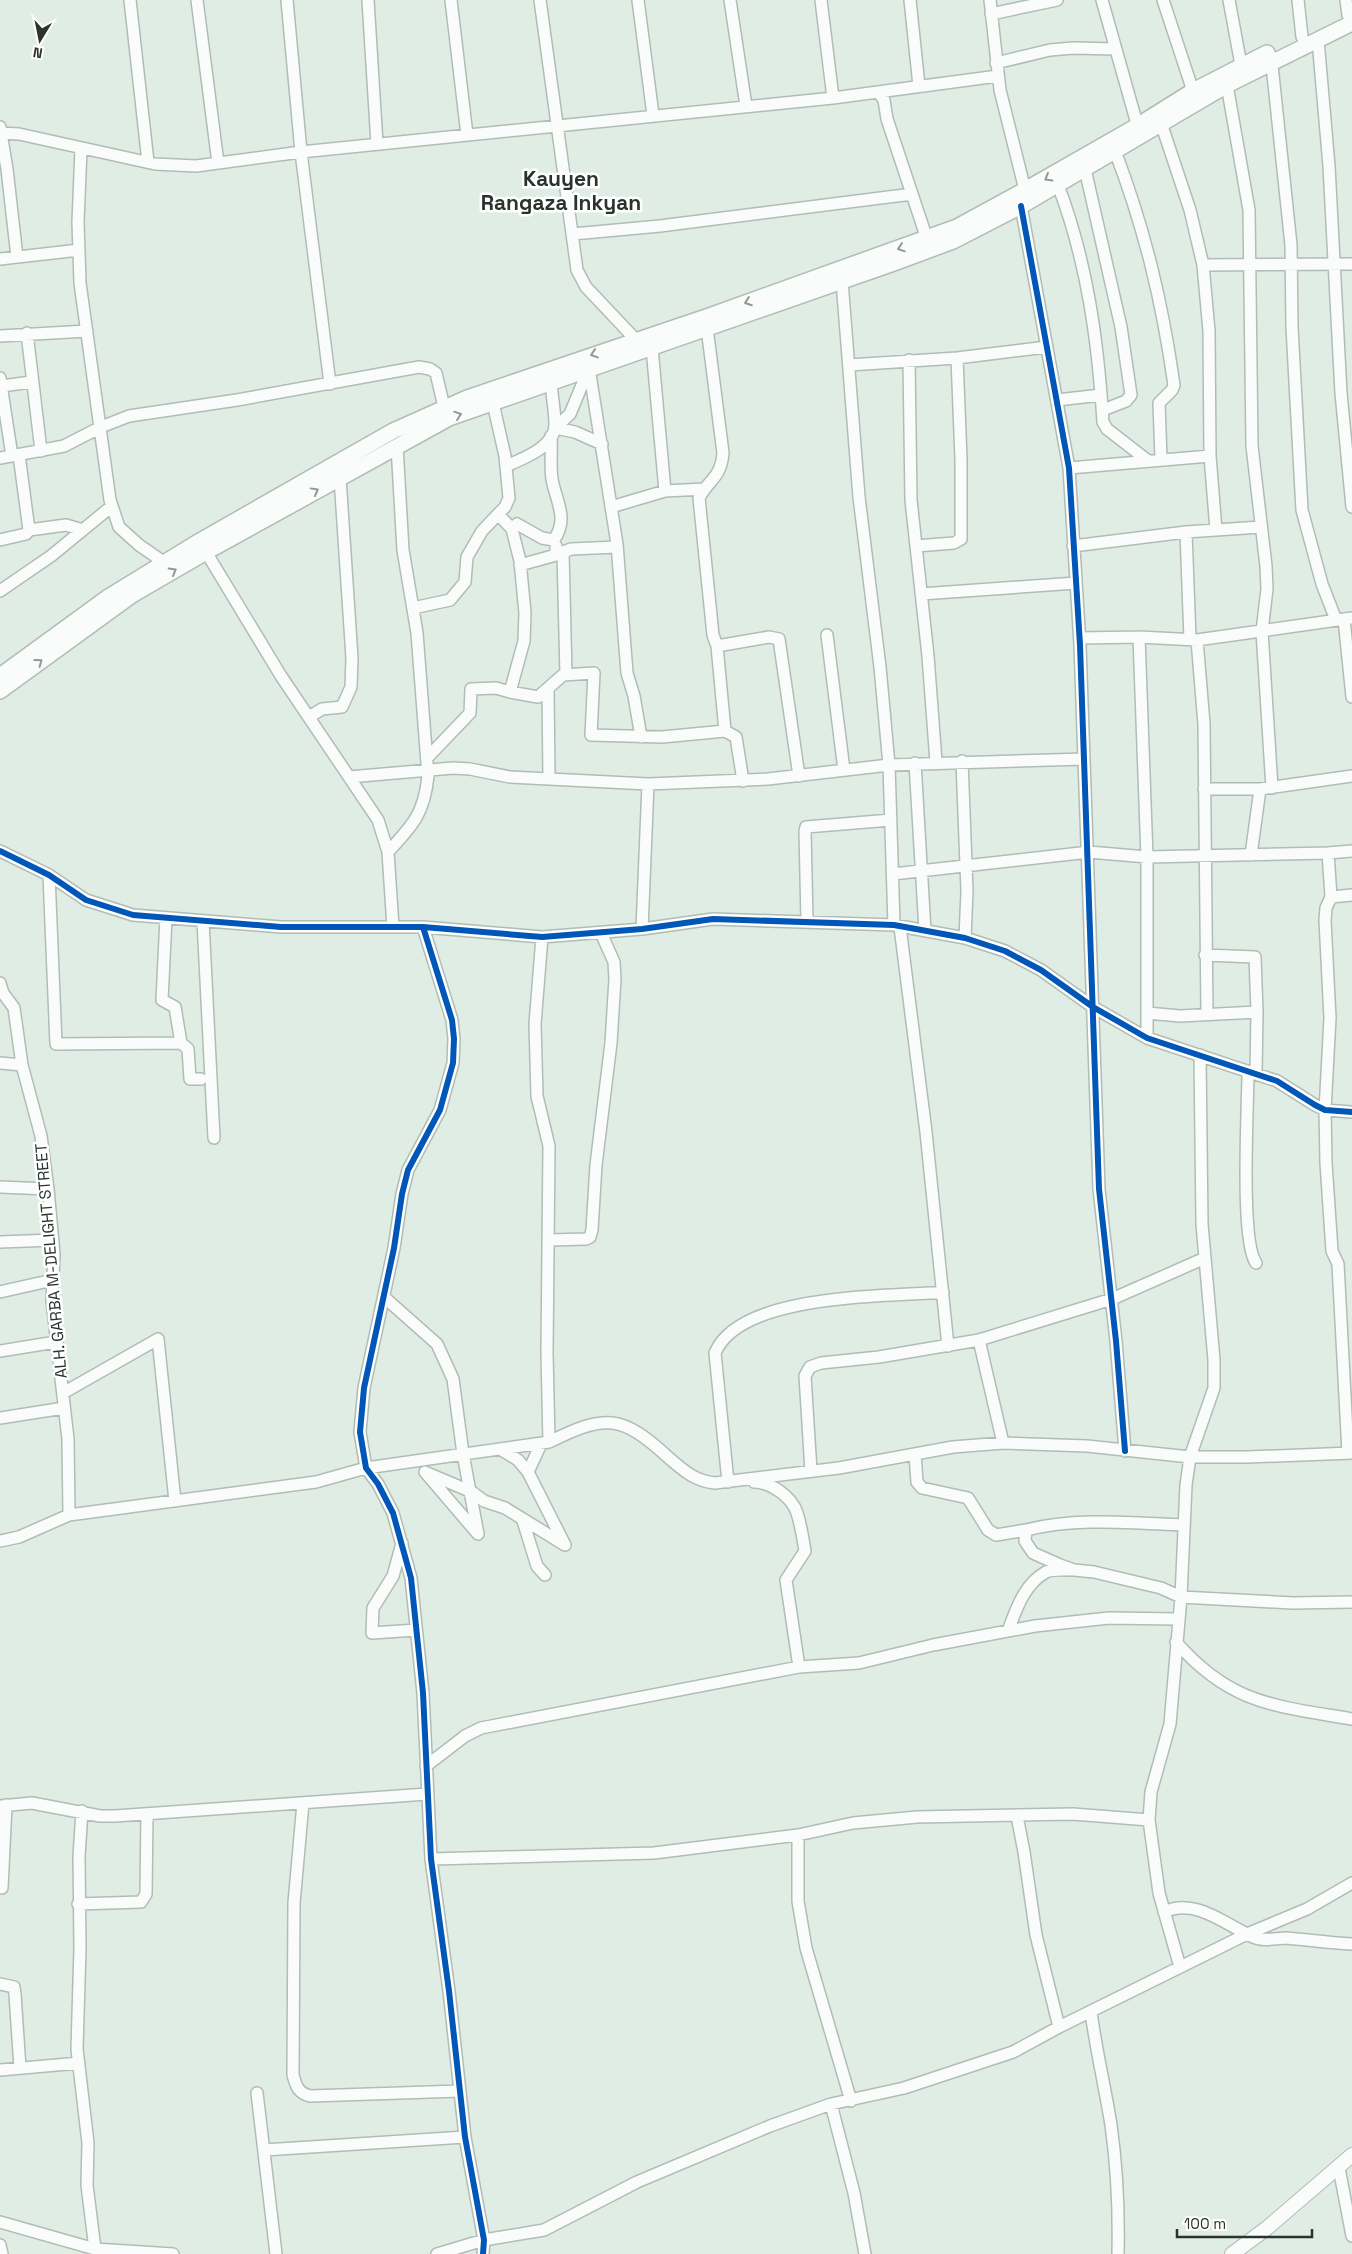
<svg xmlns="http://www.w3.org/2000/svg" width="1352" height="2254" viewBox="0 0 1352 2254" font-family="'Space Grotesk',sans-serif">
  <rect width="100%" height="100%" fill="#e0ede5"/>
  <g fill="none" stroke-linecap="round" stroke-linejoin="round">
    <g stroke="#b1bcb5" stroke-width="14">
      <path id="minor" d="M130,0L148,162
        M197,0L218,163
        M287,0L301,152L330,384
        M368,0L377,144
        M451,0L467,135
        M540,0L577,270L586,287L637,341
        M638,0L653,115
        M730,0L746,106
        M821,0L833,98
        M910,0L919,86
        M990,0L1000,90L1025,190
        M1102,0L1139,131
        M1163,0L1193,91
        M1229,0L1241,65
        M1298,0L1302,37
        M1346,0L1348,15
        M991,14L1057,0
        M1318,40L1329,166L1341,393L1352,507
        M1271,56L1291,245L1292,327L1302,510L1322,584L1336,620
        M996,63L1050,50L1073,48L1115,49
        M1227,85L1249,210L1252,446L1266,566L1267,589L1262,631L1272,788
        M878,92L884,100L887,119L927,239
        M1161,123L1190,210L1203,265L1209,331L1210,456L1216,530
        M0,127L7,169L17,257
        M0,133L19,134L155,164L196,166L301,152L833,98L998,76
        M81,149L78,222L80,283L110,500L119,527L139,545L165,563
        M1115,151C1145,230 1162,301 1174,385L1172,390L1159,403L1161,459
        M1085,169L1121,327L1131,395L1126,401L1103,410
        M1058,185C1087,261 1098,341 1103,422L1107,429L1147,460
        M1021,206L1069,468L1080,645L1099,1189L1116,1341L1125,1451
        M573,234L660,226L912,194
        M0,259L79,250
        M1203,265L1352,264
        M842,281L859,497L880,667L889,765L894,925
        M707,328L723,453C721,478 709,479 699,498L713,635L717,646L725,731
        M27,333L41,451
        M0,336L87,331
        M652,348L665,491
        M909,360L911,500L928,656L936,762
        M849,365L957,358L1047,347
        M589,368L617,544L627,673L634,696L641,737
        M0,378L12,456
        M2,386L31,382
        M1057,400L1101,395
        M555,428L570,414L589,368
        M555,428L575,432L602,444
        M19,455L29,530L66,525L83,530
        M0,458L64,446L101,427L129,416L237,400L419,367L430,369L436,373L444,407
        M506,466C522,459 555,447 555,425C555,411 552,397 551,382
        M1069,468L1210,456
        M611,507L665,491L704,489
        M498,514L512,529L520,561L525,613L524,641L510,692
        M512,529L517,524L542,538L554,540C569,518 556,502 552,479C550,466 552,450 551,436
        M1186,532L1190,639
        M0,540L26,534L29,530
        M916,546L954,543L961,539V459L957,358
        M1073,546L1186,532L1261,527
        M206,552L281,676L378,820L388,852L393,927
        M563,552L566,675
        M558,554L571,549L617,547
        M520,565L556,555V546
        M0,591L51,556L112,506
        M921,594L1076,583
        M413,608L450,600L465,582L467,557L482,531L505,507L509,498L505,456L493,403
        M1344,619L1352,697
        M827,635L844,770
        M1139,637L1147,857V1038
        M1080,638L1139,637L1197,640L1352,618
        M1197,640L1204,724L1207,1014
        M717,646L769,637L779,639L799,776
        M548,688L549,778
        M309,717L322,709L342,707L351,687L352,658L340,478
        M427,758L470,713L471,689L496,688L510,692L538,697L563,675L594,673L591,735L662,737L725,731L736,737L743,781
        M962,761L967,891L965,938
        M915,763L925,931
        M349,777L453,768L470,769L510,777L648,784L768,779L889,765L1084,759
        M1204,789H1260L1352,776
        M0,851L49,875L86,900L133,915L281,927H423L542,937L642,929L713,919L894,925L965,938L1005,951L1041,970L1093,1007L1147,1038L1277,1081L1315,1105L1325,1110L1352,1112
        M388,852C413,825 424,814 428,776L417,633L403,550L397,446
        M1251,855L1260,789
        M893,874L1089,852L1147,857L1328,853
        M49,875L56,1044L181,1043
        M1331,897L1328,853L1352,851
        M166,918L162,1000L175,1007L181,1043L188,1049L190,1079H201
        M203,921L214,1138
        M807,922L805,831L806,827L891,820
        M423,927L452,1020L454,1039L453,1063L440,1110L408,1170L402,1194L394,1248L364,1388L360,1432L366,1468L378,1484L393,1513L411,1578L423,1693L431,1859L449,1991L465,2137L484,2240L483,2254
        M900,927L926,1132L948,1346
        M642,929L648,784
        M1205,955L1255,957L1257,1012L1256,1074
        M0,983L3,993L14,1008L22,1065L41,1136L48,1189L54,1254L52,1301L68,1439L69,1515
        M1147,1013L1180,1016L1257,1012
        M0,1063L22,1065
        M1248,1071C1248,1106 1240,1241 1256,1263
        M0,1187L48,1189
        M549,1240L586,1239L590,1237L592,1230L596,1165L611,1043L615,979L614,962L601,933
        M0,1242L53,1240
        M0,1292L53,1280
        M384,1297L437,1344L453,1379L463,1454L478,1534L425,1472
        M979,1340L1003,1443
        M0,1351L56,1342
        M63,1393L158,1339L175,1501
        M0,1418L64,1408
        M549,1442C606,1414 621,1414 669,1458C684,1471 695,1481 715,1483L839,1468L953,1447L1003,1443L1087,1446L1190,1457H1248L1352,1453
        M1348,1453L1338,1264L1332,1251L1326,1163L1325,1110L1330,1018L1325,920L1326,908L1331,897L1352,895
        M915,1454L917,1482L922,1488L968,1498L988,1530L996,1535L1026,1530
        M811,1471L805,1376L810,1367L821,1363L879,1357L979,1340L1112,1299L1205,1258
        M528,1472L541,1444
        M427,1473L472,1492L484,1501L505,1508L565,1545L528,1472L518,1460L500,1449
        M728,1482L715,1353C740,1293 886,1297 943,1292
        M754,1482C771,1482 792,1497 797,1513C801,1525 803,1539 805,1551L786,1580L799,1667
        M523,1521L537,1566L545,1575
        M1184,1525C1132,1523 1077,1517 1026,1530L1025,1541L1033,1553L1060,1565L1074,1570L1094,1572L1161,1588L1181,1597L1293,1603L1352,1602
        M0,1541L19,1537L69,1515L84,1513L316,1482L366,1468L549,1442L547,1353L549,1146L537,1096L535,1024L542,937
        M402,1543L393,1576L373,1608L372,1633L416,1630
        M1008,1631C1016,1610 1024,1584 1046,1572C1052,1569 1063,1570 1070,1570
        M1176,1642C1231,1705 1276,1706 1352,1719
        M426,1766L465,1736L481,1728L799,1667L859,1663L933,1645L1035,1626L1109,1618L1178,1619
        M303,1803L294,1903L293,2075C296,2086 298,2093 310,2096L460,2091
        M0,1806L32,1803L100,1816H115L427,1794
        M82,1811L79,1856L80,1948L77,2049L88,2143L87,2185L95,2249
        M1017,1816L1024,1852L1036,1935L1059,2027
        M798,1835V1901L806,1948L851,2101
        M431,1859L654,1853L798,1835L853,1823L917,1817L1073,1814L1149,1820
        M2,1888L6,1805
        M78,1904L141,1902L146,1894L147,1814
        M1164,1912C1195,1897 1226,1925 1253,1937C1263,1942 1276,1938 1287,1938C1309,1940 1330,1943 1352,1944
        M1180,1967L1159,1893L1149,1820L1151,1792L1170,1724L1181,1597L1186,1485L1190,1457L1214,1388V1360L1202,1224L1200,1055
        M0,1984L14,1987L15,1994L20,2068
        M1091,2012C1096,2050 1105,2087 1111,2125C1117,2168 1119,2210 1118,2254
        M0,2070L79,2063
        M257,2093L276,2254
        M831,2104L854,2193L865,2254
        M264,2150L465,2137
        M1339,2168L1352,2236
        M0,2222L95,2249L173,2254
        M0,2245L2,2254
        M437,2254L484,2240L544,2230L637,2182L770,2126L831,2104L904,2088L1013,2052L1059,2027L1247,1934L1307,1909L1352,1883"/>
    </g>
    <g stroke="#b1bcb5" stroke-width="16">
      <path id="tertiary" d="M1232,2254L1267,2228L1352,2155"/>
    </g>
    <g stroke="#b1bcb5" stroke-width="18">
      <path id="secondary" d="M0,676L107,598L200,541L393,431L467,398L709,316L957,227L1025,190L1137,126L1193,91L1267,53
        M0,691L132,595L206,552L449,418L894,263L953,241L1021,206L1227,85L1352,23"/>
    </g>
    <use href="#minor" stroke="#fafcfb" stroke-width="11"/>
    <use href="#tertiary" stroke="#fafcfb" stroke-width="14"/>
    <use href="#secondary" stroke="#fafcfb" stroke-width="15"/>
    <g stroke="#fff" stroke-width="9">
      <path id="cycleway" d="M1021,206L1069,468L1080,645L1099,1189L1116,1341L1125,1451
        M0,851L49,875L86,900L133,915L281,927H423L542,937L642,929L713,919L894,925L965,938L1005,951L1041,970L1093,1007L1147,1038L1277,1081L1315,1105L1325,1110L1352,1112
        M423,927L452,1020L454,1039L453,1063L440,1110L408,1170L402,1194L394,1248L364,1388L360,1432L366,1468L378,1484L393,1513L411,1578L423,1693L431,1859L449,1991L465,2137L484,2240L483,2254"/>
    </g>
    <use href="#cycleway" stroke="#0057b8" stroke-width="6"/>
  </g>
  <defs><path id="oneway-chevron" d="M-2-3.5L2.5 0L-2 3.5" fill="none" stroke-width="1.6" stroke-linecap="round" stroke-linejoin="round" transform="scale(1.25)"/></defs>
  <g stroke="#929894">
    <use href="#oneway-chevron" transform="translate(1048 178) rotate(150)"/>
    <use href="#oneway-chevron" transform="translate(901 248) rotate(161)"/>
    <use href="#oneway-chevron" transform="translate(748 302) rotate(160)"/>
    <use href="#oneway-chevron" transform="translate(594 354) rotate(162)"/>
    <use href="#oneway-chevron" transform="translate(458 415) rotate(-19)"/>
    <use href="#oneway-chevron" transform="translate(315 491) rotate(-29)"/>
    <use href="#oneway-chevron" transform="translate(173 571) rotate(-30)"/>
    <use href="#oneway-chevron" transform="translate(39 662) rotate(-36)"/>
  </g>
  <g text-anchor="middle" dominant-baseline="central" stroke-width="5" stroke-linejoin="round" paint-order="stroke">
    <g font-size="16" fill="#2a332e" stroke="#fff">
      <text transform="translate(51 1261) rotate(-95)">ALH. GARBA M-DELIGHT STREET</text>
    </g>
    <g font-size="21" font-weight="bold" fill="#2a332e" stroke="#fff">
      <text x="561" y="178">Kauyen<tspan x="561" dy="24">Rangaza Inkyan</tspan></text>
    </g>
  </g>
  <g transform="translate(40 40) rotate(190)" stroke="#ffffff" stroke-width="4" paint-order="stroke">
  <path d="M0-4L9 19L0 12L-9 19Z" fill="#2a332e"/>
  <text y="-8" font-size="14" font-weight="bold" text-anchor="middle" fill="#2a332e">N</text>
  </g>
  <path d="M1177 2229v8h135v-8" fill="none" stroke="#2a332e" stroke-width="2.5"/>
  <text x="1184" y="2229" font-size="15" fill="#2a332e" stroke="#ffffff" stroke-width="4" paint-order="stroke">100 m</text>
</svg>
